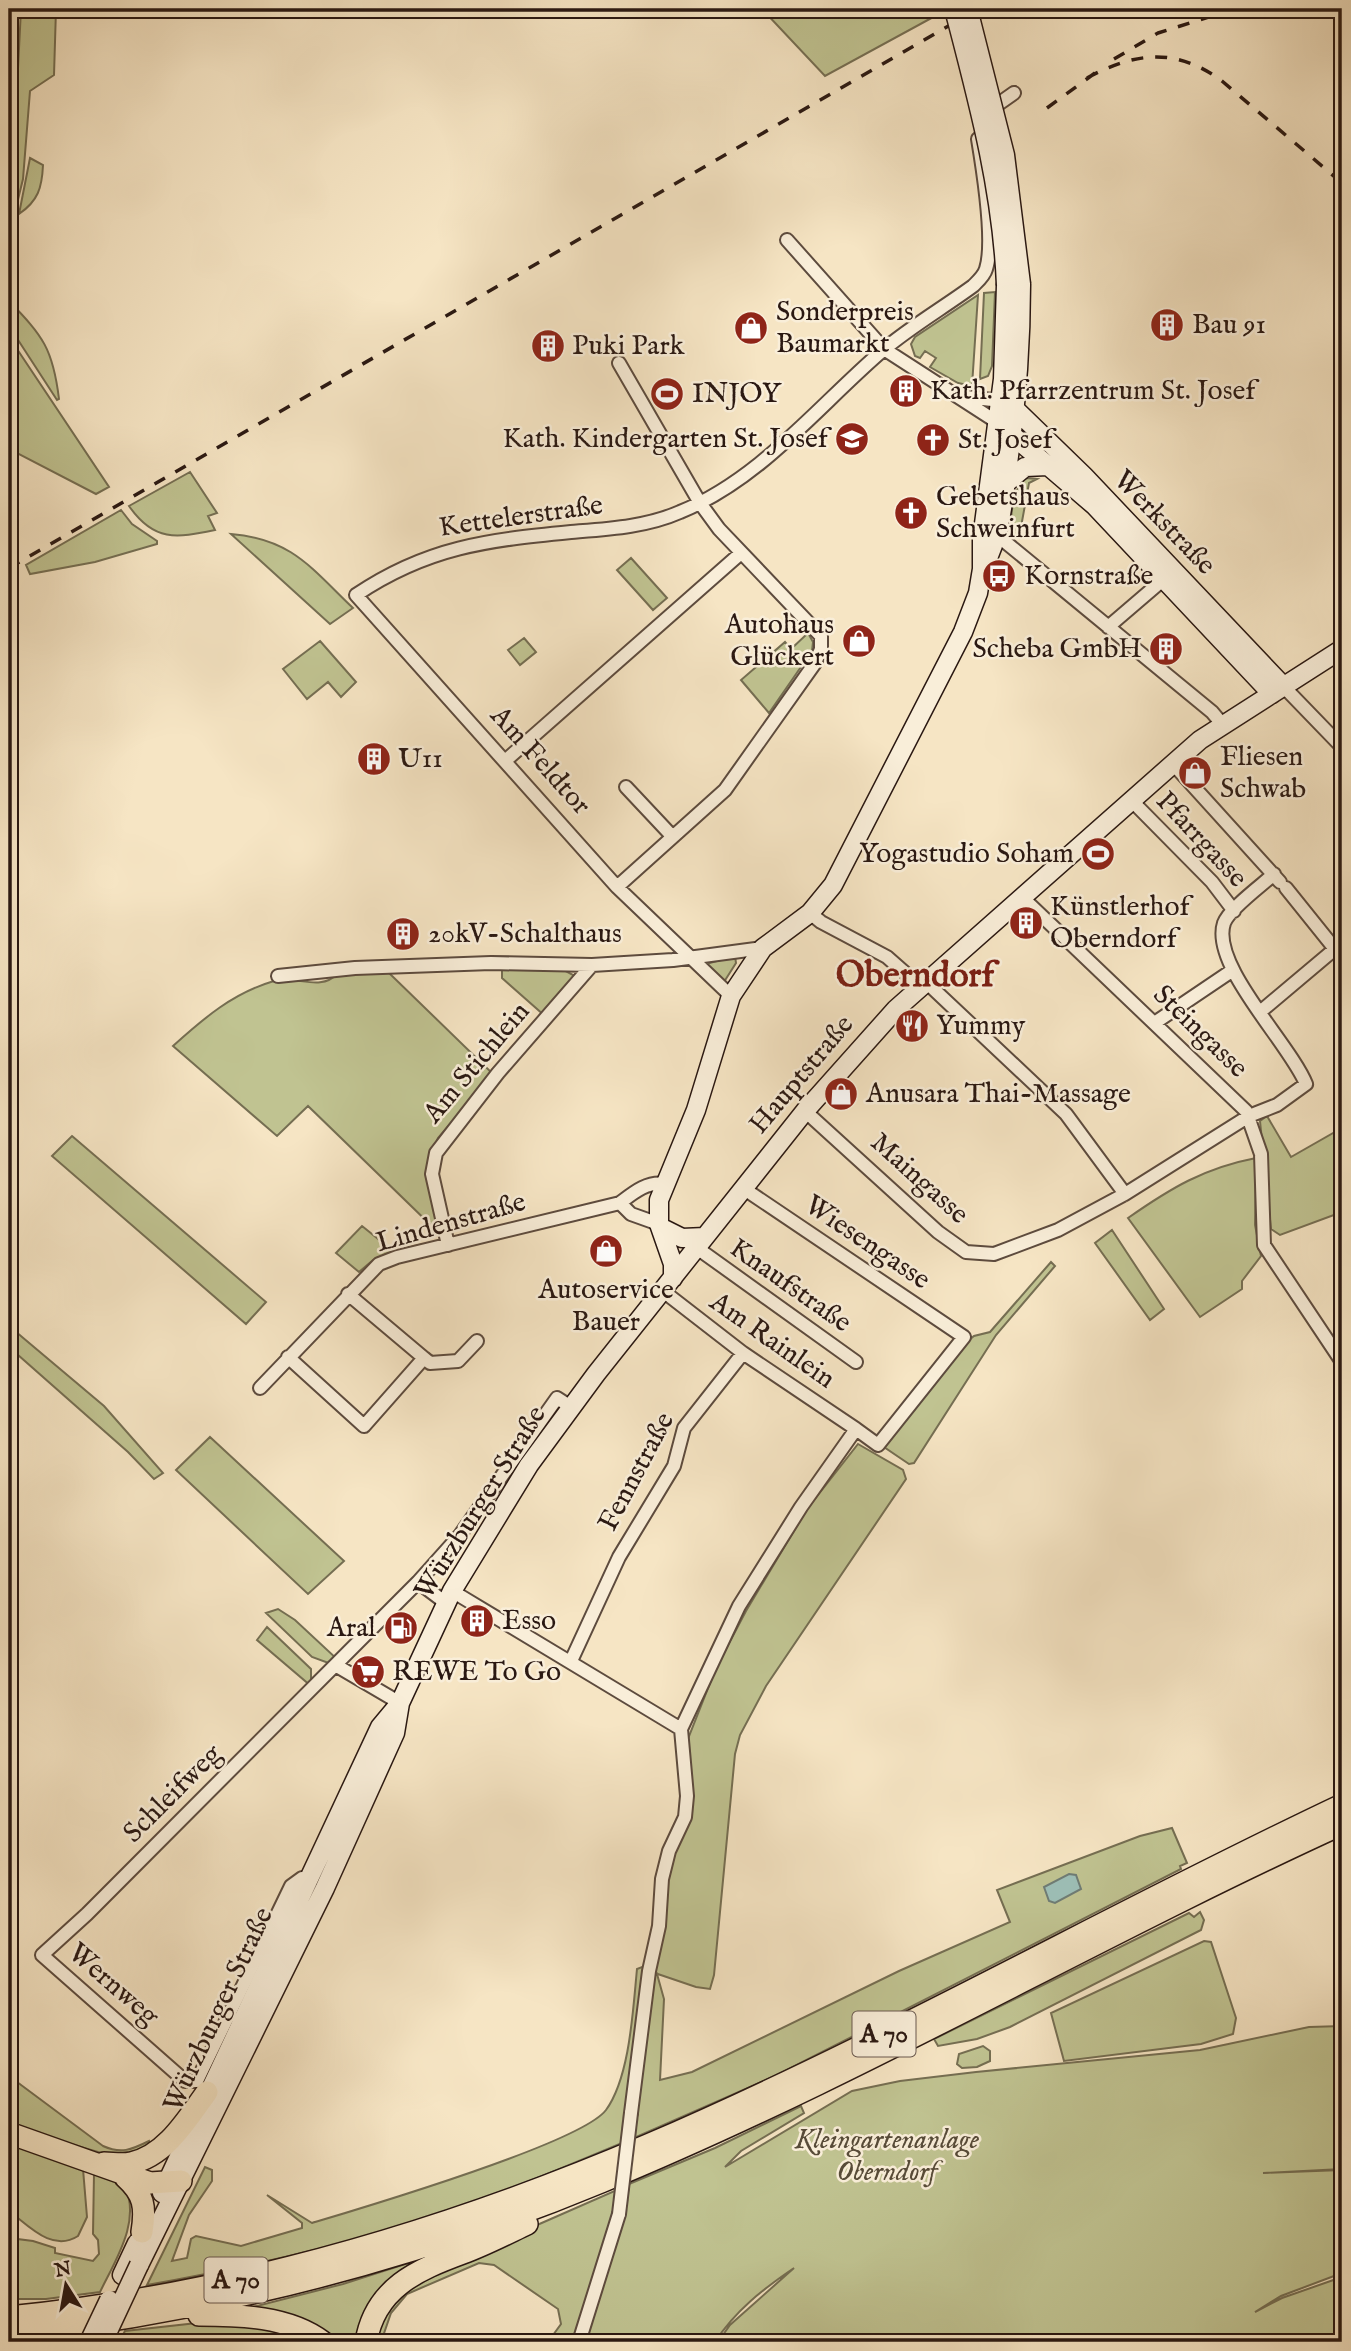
<svg xmlns="http://www.w3.org/2000/svg" width="1351" height="2351" viewBox="0 0 1351 2351" font-family="'IM FELL English',serif">
  <rect width="100%" height="100%" fill="#f6e5c4"/>
  <filter id="stains"><feTurbulence type="fractalNoise" baseFrequency=".00286" numOctaves="4"/><feColorMatrix values="0 0 0 0 .2 0 0 0 0 .09 0 0 0 0 .02 0 0 0 .5 -.17"/></filter>
  <radialGradient id="worn" r=".72"><stop offset=".6" stop-color="#630" stop-opacity="0"/><stop offset="1" stop-color="#630" stop-opacity=".3"/></radialGradient>
  <path fill="#c0c391" stroke="#756e52" stroke-width="2" d="M21,9H56L54,75L30,91L23,179L9,236V119L17,88Z
    M762,9H948L825,76Z
    M30,158L43,165C42,188 38,201 19,214Z
    M995,292L992,366L988,376L980,379L984,293Z
    M978,295L972,386L958,383L930,367L936,358L925,351L920,358L915,356L911,344L915,337Z
    M9,301C43,336 53,349 59,399L57,400L9,326Z
    M9,337L109,487L96,494L9,449Z
    M190,472L217,513L208,516L215,530C176,538 154,542 129,506Z
    M1026,478L1037,479L1029,483L1019,538L1015,537C1007,523 1013,487 1026,478Z
    M121,510L132,524L157,541V544L95,562L30,574L26,565Z
    M231,534C292,539 311,568 353,608L330,624Z
    M631,558L667,598L653,610L617,570Z
    M808,633L813,642L812,651L769,713L741,680L785,642L791,649Z
    M524,638L536,652L520,665L508,650Z
    M320,641L356,682L341,697L328,682L307,699L283,669Z
    M735,956L736,963L724,982L706,964Z
    M502,967L562,969L575,976L545,1016L502,978Z
    M388,972L493,1074L438,1138L431,1154L441,1231L439,1233L308,1106L277,1136L173,1046C204,1018 233,993 274,981C296,975 320,992 337,974Z
    M1267,1116L1291,1157L1342,1128V1212L1280,1235L1271,1229L1260,1121Z
    M72,1136L266,1302L246,1324L52,1156Z
    M1256,1158L1255,1225L1261,1256L1242,1281V1289L1200,1317L1128,1218C1171,1188 1204,1168 1256,1158Z
    M362,1226L393,1251L373,1260L359,1272L336,1253Z
    M1112,1230L1164,1309L1150,1320L1095,1243Z
    M1051,1262L1055,1266L996,1335L914,1463L909,1464L881,1445L958,1349L974,1336L990,1332Z
    M9,1326L104,1406L163,1473L154,1479L128,1452L9,1347Z
    M210,1437L344,1561L308,1594L176,1470Z
    M858,1444L903,1470L906,1479L766,1686L740,1735L735,1754L714,1975L710,1989L696,1987L649,1971L663,1879L686,1817L684,1749L716,1668L746,1611L807,1509Z
    M278,1609L295,1620L338,1660L334,1665L312,1657L266,1613Z
    M267,1627L311,1669V1686L257,1640Z
    M1172,1828L1187,1863L1180,1866L1181,1869L775,2076L634,2138L650,1990L652,1978L657,1974L664,1999L660,2080L692,2072L899,1971L1010,1922L997,1890L1140,1836Z
    M1200,1912L1204,1920L1201,1930L1010,2027L977,2039L938,2046L934,2039L1189,1913L1194,1917Z
    M1204,1941L1211,1942L1236,2018L1233,2034L1201,2044L1064,2061L1051,2013Z
    M642,1967L646,1969L622,2143C553,2172 484,2201 412,2223C326,2250 236,2269 147,2285L205,2167L212,2170V2181L189,2215L172,2261L187,2258L191,2239L196,2236L241,2246L302,2228V2223L267,2195L312,2223C362,2208 581,2143 606,2110C630,2077 633,2009 637,1969Z
    M1342,2026V2169L1263,2173L1342,2170V2273L1281,2296L1255,2312L1282,2298L1342,2277V2342H718L730,2325L794,2268C763,2289 735,2311 715,2342H548L561,2324L558,2309L494,2265L479,2263L407,2294L391,2313L381,2342H370L388,2299L528,2229L619,2189L618,2215L627,2200L629,2184L715,2148L801,2106L804,2113L741,2151L725,2167L852,2091L900,2081L976,2072L1200,2050L1309,2027Z
    M983,2046L990,2051V2061L977,2067L962,2068L957,2064L959,2054Z
    M9,2076L103,2146C121,2154 131,2150 149,2141L151,2149L115,2157L9,2126Z
    M9,2144L83,2169L87,2217L78,2236C52,2253 28,2225 9,2211Z
    M94,2174L124,2184C142,2220 116,2259 100,2292L46,2299H9V2238L33,2241L55,2248V2253L93,2261L99,2254L98,2240L93,2234Z
    M449,2250L419,2264L361,2342H331L241,2310L343,2284Z
    M233,2319L318,2342H119L125,2331Z"/>
  <path fill="#9dbfb7" stroke="#6f7c75" stroke-width="2" d="M1069,1874L1076,1875L1081,1889L1055,1903L1049,1901L1044,1887Z"/>
  <g fill="none" stroke-linecap="round" stroke-linejoin="round">
    <g stroke="#5d4b3e" stroke-width="16">
      <path id="minor" d="M987,112L1014,93
        M787,240L884,349L997,422
        M957,396L1001,401
        M998,536L1212,712L1223,725
        M1108,627L1164,579
        M1284,687L1342,747
        M505,761L741,553
        M1174,765L1280,882
        M626,787L672,836
        M1133,802L1212,882L1234,911
        M617,887L725,790L815,663L821,649V636L719,529L700,503L619,363
        M1286,888L1335,949
        M1023,898L1246,1111L1261,1154L1264,1245L1342,1362
        M810,913L821,922L887,957L921,987
        M278,976L355,968L491,963L592,965L673,960L763,948
        M926,982L1066,1114L1125,1194
        M731,996L617,887L356,595C427,547 488,540 571,532C608,529 646,527 680,512C761,479 818,406 882,351C910,327 943,308 973,286C978,281 984,276 986,269C995,241 983,169 978,139
        M1260,1012L1342,943
        M1156,1022L1233,970
        M805,1111L938,1232L966,1252L994,1254L1058,1230L1125,1194L1249,1116L1277,1105L1306,1084C1290,1044 1210,965 1224,923C1229,909 1262,885 1274,874
        M620,1203L631,1214L659,1224
        M448,1245L432,1174L436,1153L498,1073L592,965
        M697,1248L856,1362
        M663,1291L743,1353L856,1429
        M288,1357L364,1426L424,1358L348,1294
        M424,1358L430,1363L458,1361L477,1341
        M260,1388L379,1264L397,1257L620,1203C633,1193 647,1181 665,1184
        M418,1582L446,1603
        M452,1591L681,1729
        M571,1661L619,1557L674,1466L684,1428L743,1353
        M337,1666L400,1703
        M681,1729L739,1606L801,1507L856,1429L878,1445L964,1337L743,1188
        M309,1881L302,1878L291,1886L197,2081H185L42,1955L87,1914L418,1582L460,1535L557,1398L571,1407
        M631,2113L649,1971L659,1926L662,1879L669,1851L685,1817L687,1796L681,1729
        M579,2342L619,2214"/>
    </g>
    <g stroke="#2a1812" stroke-width="21">
      <path id="secondary" d="M1001,401L1016,410L1084,476L1284,687
        M997,422L1095,506L1272,694
        M1006,483L1025,467L1048,466
        M984,566C1002,532 1004,494 1009,456C1017,398 1021,343 1021,284
        M660,1227L682,1238L705,1237
        M673,1278V1264L659,1224V1200L696,1110L731,996L763,948L810,913L833,885L963,632L978,593L982,569V539L1003,379L1006,285
        M162,2193L380,1727L400,1703
        M139,2265L325,1888L395,1733L400,1703L452,1591L529,1465L596,1374L805,1111L896,1009L1200,740L1342,649
        M122,2275L137,2243"/>
    </g>
    <g stroke="#2a1812" stroke-width="24">
      <path id="motorway" d="M9,2133L150,2183L181,2181
        M104,2163C112,2163 123,2165 131,2163C166,2156 188,2118 207,2092
        M125,2177C144,2194 146,2207 142,2232
        M199,2315C239,2315 289,2316 323,2342
        M9,2317C230,2295 444,2232 648,2145C885,2043 1109,1915 1342,1805
        M9,2334C213,2311 411,2261 601,2182C856,2077 1092,1938 1342,1824
        M366,2342C375,2288 417,2270 463,2253C485,2245 506,2234 527,2224"/>
    </g>
    <use href="#minor" stroke="#f9eed9" stroke-width="12"/>
    <use href="#secondary" stroke="#f9eed9" stroke-width="18"/>
    <use href="#motorway" stroke="#f6e5c4" stroke-width="21"/>
    <path stroke="#2a1812" stroke-width="3.5" stroke-dasharray="12 12" stroke-linecap="butt" d="M1340,9L1342,10
      M1114,59L1158,33L1234,9
      M1087,78C1135,52 1176,47 1222,81L1342,183
      M1047,108L1095,73
      M9,568L978,9"/>
    <g stroke="#5d4b3e" stroke-width="16" stroke-linecap="butt">
      <path id="minor-bridge" d="M619,2214L631,2113"/>
    </g>
    <g stroke="#2a1812" stroke-width="21" stroke-linecap="butt">
      <path id="secondary-bridge" d="M954,9C978,101 1002,189 1006,285
        M968,9L1005,155L1021,284
        M89,2342L109,2300
        M103,2342L139,2265"/>
    </g>
    <use href="#minor-bridge" stroke="#f9eed9" stroke-width="12"/>
    <use href="#secondary-bridge" stroke="#f9eed9" stroke-width="18"/>
  </g>
  <defs>
    <g id="building-disc" transform="scale(1.75)"><circle r="9.5" fill="#8f2418" stroke="#f9eed9"/><path d="M-4-6H4V6H1V3H-1V6H-4ZM-2.5-4.3h1.7v1.8h-1.7ZM.8-4.3h1.7v1.8H.8ZM-2.5-1h1.7V.8h-1.7ZM.8-1h1.7V.8H.8Z" fill="#fff"/></g>
    <g id="shop-disc" transform="scale(1.75)"><circle r="9.5" fill="#8f2418" stroke="#f9eed9"/><path d="M-5-2.5h2.3a2.7 3.5 0 0 1 5.4 0H5L5.5 6h-11ZM-1.5-2.5h3a1.5 2.3 0 0 0-3 0Z" fill="#fff"/></g>
    <g id="stadium-disc" transform="scale(1.75)"><circle r="9.5" fill="#8f2418" stroke="#f9eed9"/><path d="M0-5a6.5 5 0 1 0 0 10a6.5 5 0 1 0 0-10ZM-3.5-1.8h7v3.6h-7Z" fill="#fff"/></g>
    <g id="school-disc" transform="scale(1.75)"><circle r="9.5" fill="#8f2418" stroke="#f9eed9"/><path d="M0-5L7-2L0 1L-7-2ZM-4 1L0 2.5L4 1V4Q0 6-4 4Z" fill="#fff"/></g>
    <g id="church-disc" transform="scale(1.75)"><circle r="9.5" fill="#8f2418" stroke="#f9eed9"/><path d="M-1.2-6h2.4v3.5h3.3v2.4h-3.3V6h-2.4V-.1h-3.3v-2.4h3.3Z" fill="#fff"/></g>
    <g id="bus-disc" transform="scale(1.75)"><circle r="9.5" fill="#8f2418" stroke="#f9eed9"/><path d="M-5-6H5V4H4V6H2V4H-2V6H-4V4H-5ZM-3.5-4V0h7V-4ZM-3.5 1.2v1.5H-2V1.2ZM2 1.2v1.5H3.5V1.2Z" fill="#fff"/></g>
    <g id="restaurant-disc" transform="scale(1.75)"><circle r="9.5" fill="#8f2418" stroke="#f9eed9"/><path d="M-5-6h1v4h1v-4h1v4h1v-4h1v5L-1.5 .5V6h-2V.5L-5-1ZM5-6V6H3V1.5H1.5Q1.5-4 5-6Z" fill="#fff"/></g>
    <g id="fuel-disc" transform="scale(1.75)"><circle r="9.5" fill="#8f2418" stroke="#f9eed9"/><path d="M-5.5-6h7V0h2V4h1.3V-2.5L3-4.5l.8-.8L6-3V5H2.5V1h-1V6h-7ZM-4.2-4.7v3.2H.2V-4.7Z" fill="#fff"/></g>
    <g id="supermarket-disc" transform="scale(1.75)"><circle r="9.5" fill="#8f2418" stroke="#f9eed9"/><path d="M-6-5.5h2.5l.6 2H6L4.5 2H-2.5L-4.4-4H-6ZM-1.5 3.2a1.3 1.3 0 1 0 .1 0ZM3 3.2a1.3 1.3 0 1 0 .1 0Z" fill="#fff"/></g>
  </defs>
  <g fill-rule="evenodd">
    <use href="#building-disc" x="1167" y="325"/>
    <use href="#shop-disc" x="751" y="328"/>
    <use href="#building-disc" x="548" y="346"/>
    <use href="#building-disc" x="906" y="391"/>
    <use href="#stadium-disc" x="667" y="394"/>
    <use href="#school-disc" x="852" y="439"/>
    <use href="#church-disc" x="933" y="440"/>
    <use href="#church-disc" x="911" y="513"/>
    <use href="#bus-disc" x="999" y="576"/>
    <use href="#shop-disc" x="859" y="641"/>
    <use href="#building-disc" x="1166" y="649"/>
    <use href="#building-disc" x="374" y="759"/>
    <use href="#shop-disc" x="1195" y="773"/>
    <use href="#stadium-disc" x="1098" y="854"/>
    <use href="#building-disc" x="1026" y="923"/>
    <use href="#building-disc" x="403" y="934"/>
    <use href="#restaurant-disc" x="912" y="1026"/>
    <use href="#shop-disc" x="841" y="1094"/>
    <use href="#shop-disc" x="606" y="1251"/>
    <use href="#building-disc" x="477" y="1621"/>
    <use href="#fuel-disc" x="401" y="1628"/>
    <use href="#supermarket-disc" x="368" y="1672"/>
  </g>
  <g text-anchor="middle" dominant-baseline="central" stroke-width="5" stroke-linejoin="round" paint-order="stroke">
    <g fill="#f9eed9" stroke="#68584e" stroke-width="2">
      <rect x="852.5" y="2011.5" width="63" height="45" rx="5"/>
      <rect x="204.5" y="2257.5" width="63" height="45" rx="5"/>
    </g>
    <g font-size="26" font-weight="bold" fill="#2a1812">
      <text x="884" y="2034">A 70</text>
      <text x="236" y="2280">A 70</text>
    </g>
    <g font-size="28" fill="#2a1812" stroke="#f9eed9" text-anchor="start">
      <text x="776" y="312">Sonderpreis<tspan x="776" dy="32">Baumarkt</tspan></text>
      <text x="1192" y="325">Bau 91</text>
      <text x="572" y="346">Puki Park</text>
      <text x="930" y="391">Kath. Pfarrzentrum St. Josef</text>
      <text x="692" y="394">INJOY</text>
      <text x="828" y="439" text-anchor="end">Kath. Kindergarten St. Josef</text>
      <text x="958" y="440">St. Josef</text>
      <text x="936" y="497">Gebetshaus<tspan x="936" dy="32">Schweinfurt</tspan></text>
      <text x="1024" y="576">Kornstraße</text>
      <text x="834" y="625" text-anchor="end">Autohaus<tspan x="834" dy="32">Glückert</tspan></text>
      <text x="1142" y="649" text-anchor="end">Scheba GmbH</text>
      <text x="1220" y="757">Fliesen<tspan x="1220" dy="32">Schwab</tspan></text>
      <text x="398" y="759">U11</text>
      <text x="1074" y="854" text-anchor="end">Yogastudio Soham</text>
      <text x="1050" y="907">Künstlerhof<tspan x="1050" dy="32">Oberndorf</tspan></text>
      <text x="428" y="934">20kV-Schalthaus</text>
      <text x="936" y="1026">Yummy</text>
      <text x="866" y="1094">Anusara Thai-Massage</text>
      <text x="606" y="1290" text-anchor="middle">Autoservice<tspan x="606" dy="32">Bauer</tspan></text>
      <text x="502" y="1621">Esso</text>
      <text x="376" y="1628" text-anchor="end">Aral</text>
      <text x="392" y="1672">REWE To Go</text>
    </g>
    <g font-size="28" fill="#2a1812" stroke="#f9eed9">
      <text transform="translate(521 517) rotate(-8)">Kettelerstraße</text>
      <text transform="translate(1164 523) rotate(46)">Werkstraße</text>
      <text transform="translate(540 761) rotate(48)">Am Feldtor</text>
      <text transform="translate(1201 840) rotate(47)">Pfarrgasse</text>
      <text transform="translate(1200 1032) rotate(44)">Steingasse</text>
      <text transform="translate(477 1063) rotate(-50)">Am Stichlein</text>
      <text transform="translate(802 1075) rotate(-50)">Hauptstraße</text>
      <text transform="translate(919 1179) rotate(42)">Maingasse</text>
      <text transform="translate(451 1223) rotate(-16)">Lindenstraße</text>
      <text transform="translate(867 1243) rotate(34)">Wiesengasse</text>
      <text transform="translate(790 1286) rotate(35)">Knaufstraße</text>
      <text transform="translate(772 1341) rotate(35)">Am Rainlein</text>
      <text transform="translate(637 1472) rotate(-62)">Fennstraße</text>
      <text transform="translate(481 1503) rotate(-58)">Würzburger Straße</text>
      <text transform="translate(173 1794) rotate(-45)">Schleifweg</text>
      <text transform="translate(113 1985) rotate(41)">Wernweg</text>
      <text transform="translate(219 2010) rotate(-65)">Würzburger Straße</text>
    </g>
    <g font-size="28" font-style="italic" fill="#574b38" stroke="#f9eed9">
      <text x="887" y="2140">Kleingartenanlage<tspan x="887" dy="32">Oberndorf</tspan></text>
    </g>
    <g font-size="35" font-weight="bold" fill="#7a1f14" stroke="#f9eed9">
      <text x="915" y="976">Oberndorf</text>
    </g>
  </g>
  <rect width="1351" height="2351" fill="none" stroke="#f6e5c4" stroke-width="35"/>
  <rect x="10" y="10" width="1330" height="2330" fill="none" stroke="#2a1812" stroke-width="3.5"/>
  <rect x="18" y="18" width="1316" height="2316" fill="none" stroke="#2a1812" stroke-width="2"/>
  <g transform="translate(66 2285) rotate(349)" stroke="#f9eed9" stroke-width="5" paint-order="stroke">
  <path d="M0-5L12 26L0 18L-12 26Z" fill="#2a1812"/>
  <text y="-10" font-size="19" font-weight="bold" text-anchor="middle" fill="#2a1812">N</text>
  </g>
  <rect width="100%" height="100%" filter="url(#stains)"/>
  <rect width="100%" height="100%" fill="url(#worn)"/>
</svg>
